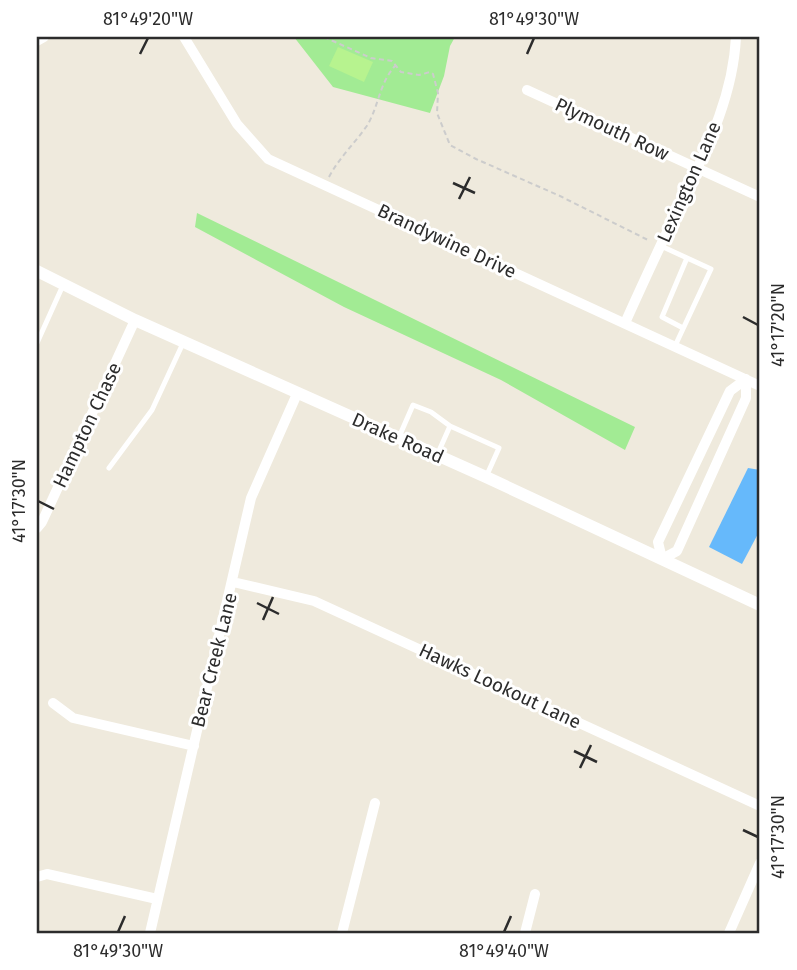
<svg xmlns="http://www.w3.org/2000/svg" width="797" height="970" viewBox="0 0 797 970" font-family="'Fira Sans',sans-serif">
  <rect width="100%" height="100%" fill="#efeadd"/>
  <path fill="#a2eb94" d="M294,37H455L450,46L444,76L430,113L333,87Z
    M197,213L635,427L625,450L501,380L344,307L195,227Z"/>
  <path fill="#b7f38f" d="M338,47L373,62L364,82L329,66Z"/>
  <path fill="#66b9fb" d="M748,468L760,470V530L742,564L709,547Z"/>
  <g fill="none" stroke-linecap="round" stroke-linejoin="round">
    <path stroke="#ccc" stroke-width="2" stroke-dasharray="5 3.5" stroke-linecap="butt" d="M324,37L371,58L392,61L401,72L419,75L430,72L433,74L438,93L437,113L450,145L476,159L560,196L650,241
      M329,177C339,158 354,144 366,127C378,110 379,83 395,66"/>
    <path stroke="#fff" stroke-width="5" d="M661,246L711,269L675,346
      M683,328L662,317L687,258
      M37,343L64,283
      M399,437L413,405L431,412L450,426
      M438,453L450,426L499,448L486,477
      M109,468L152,410L184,341"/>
    <path stroke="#fff" stroke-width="10" d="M184,37L237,124L268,159L760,386
      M37,41L44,37
      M527,90L760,197
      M625,323C643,283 661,244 680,205C706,150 733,98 736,37
      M746,379V398L677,551L662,559L658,542L730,391Z
      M37,528L42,522L135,320
      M233,582L314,601L760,806
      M53,703L73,718L194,746
      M37,877L47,874L157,899
      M150,933L251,498L297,394
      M342,933L375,803
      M525,933L535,894
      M729,933L760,863"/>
    <path stroke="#fff" stroke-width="12" d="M37,271L135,320L486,477L760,605"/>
  </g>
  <path fill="none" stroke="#2c2c2c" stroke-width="2.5" d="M140,54L148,38M527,54L534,38M453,183L475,193M459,199L470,177M743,317L758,325M38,501L54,509M257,603L279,614M263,620L273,597M574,751L597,762M580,768L591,745M743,830L758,837M118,932L125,916M504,932L511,916"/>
  <g text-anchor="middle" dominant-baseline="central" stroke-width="6" stroke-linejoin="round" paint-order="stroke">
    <g font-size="19" fill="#2c2c2c" stroke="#fff">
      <text transform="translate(612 129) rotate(25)">Plymouth Row</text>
      <text transform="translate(689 182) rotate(-66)">Lexington Lane</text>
      <text transform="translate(447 241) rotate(25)">Brandywine Drive</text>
      <text transform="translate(87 425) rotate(-65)">Hampton Chase</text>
      <text transform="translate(398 438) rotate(24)">Drake Road</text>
      <text transform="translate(214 660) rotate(-76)">Bear Creek Lane</text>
      <text transform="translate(500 686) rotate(25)">Hawks Lookout Lane</text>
    </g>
  </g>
  <rect width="797" height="970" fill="none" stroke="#ffffff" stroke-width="77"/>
  <rect x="38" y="38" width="720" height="894" fill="none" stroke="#2c2c2c" stroke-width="2.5"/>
  <g font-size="18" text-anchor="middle" fill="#2c2c2c">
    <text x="148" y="25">81°49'20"W</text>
    <text x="534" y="25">81°49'30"W</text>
    <text transform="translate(778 325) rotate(-90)" y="6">41°17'20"N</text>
    <text transform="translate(19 501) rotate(-90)" y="6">41°17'30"N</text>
    <text transform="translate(778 837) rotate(-90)" y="6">41°17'30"N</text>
    <text x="118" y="957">81°49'30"W</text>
    <text x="504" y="957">81°49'40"W</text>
  </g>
</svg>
